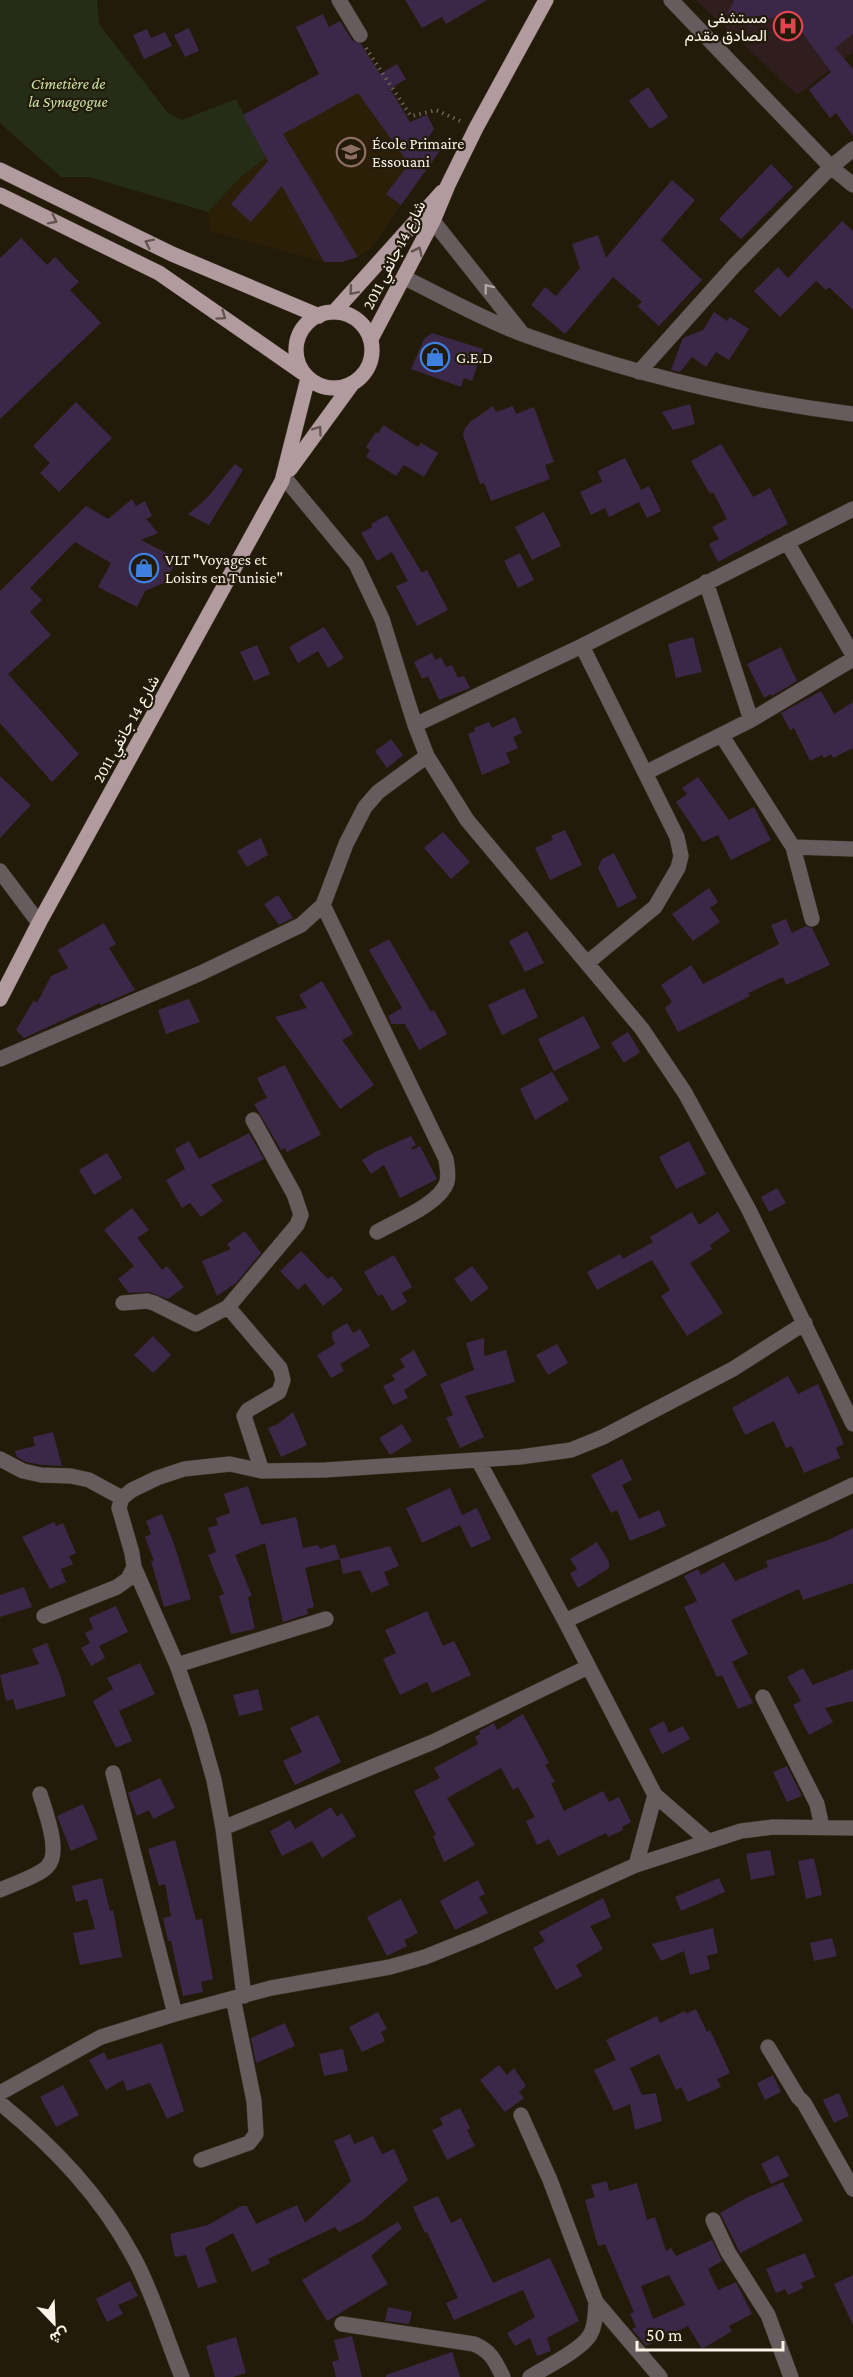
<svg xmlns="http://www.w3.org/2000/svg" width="853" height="2377" viewBox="0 0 853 2377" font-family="'Crimson Pro',Vazirmatn,serif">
  <rect width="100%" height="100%" fill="#231b0a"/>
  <path fill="#2b1f07" d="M364,49L410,122L427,115L434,129L428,138L442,148L370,249L358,257L342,262H324L210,231L208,212L240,178L266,157L243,115Z"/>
  <path fill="#301d1d" d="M696,0H853V52L797,95Z"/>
  <path fill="#252d16" d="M0,0H97L99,24L168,113L182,120L236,99L266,157L240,178L208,212L89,177H61L0,123Z"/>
  <path fill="#3b2848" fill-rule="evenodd" d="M405,0H487L446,24L442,17L422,28Z
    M732,0H853V34L835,48L853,69V136L836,113L830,118L809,90L831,72L788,13L766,20L758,15L751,27L727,14L734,1Z
    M323,14L329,27L340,21L352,40L361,44L380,74L397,64L406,79L390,89L410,122L427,115L434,129L428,138L442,148L401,205L386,194L409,164L358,93L283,134L358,257L342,262H324L282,186L251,222L231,204L268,161L243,115L319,74L296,27Z
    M189,28L199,51L185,57L174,35Z
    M147,29L151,38L165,32L172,46L144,59L133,35Z
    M648,87L668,117L650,129L629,101Z
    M771,164L793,187L741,239L719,219Z
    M672,180L695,200L661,240L702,280L659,326L637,306L642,302L613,277L565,334L531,305L545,287L556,296L580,268L572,244L598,235L606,258Z
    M842,221L853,231V310L829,287L826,290L816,281L780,317L754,291L778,267L788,278Z
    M21,238L47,265L55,257L79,282L70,290L101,323L0,419V258Z
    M714,312L727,321L730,317L749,329L729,360L716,352L706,367L692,357L680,372L671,370L683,338L703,330Z
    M432,333L483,349L472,381L464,378L461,387L411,369L424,339Z
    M76,402L112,438L59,492L40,473L50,463L33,446Z
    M690,404L695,424L673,430L662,412Z
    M493,406L496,412L513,406L516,414L534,407L554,462L545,465L550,479L491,501L484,483L480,484L463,435L465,428L470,422Z
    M383,425L418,447L421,443L438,453L424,477L404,465L396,476L366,457L370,450L366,447L376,432L378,434Z
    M721,444L753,497L770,488L788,524L718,562L709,544L719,539L712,527L727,519L713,492L710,494L691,461Z
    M625,458L641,490L649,486L661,511L647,518L639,502L609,517L605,508L591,515L580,492L602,482L598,471Z
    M235,464L243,470L209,525L188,514L206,499Z
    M132,499L136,506L145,501L152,516L146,519L158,533L141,540L178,559L164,583L145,591L137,607L98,587L111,563L75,542L30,588L42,600L30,612L51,635L8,674L79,754L52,782L0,723V591L86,506L108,519Z
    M544,512L561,546L532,560L515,527Z
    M387,515L422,573L427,570L448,610L417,626L396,586L408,581L392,552L377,561L361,533L372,527L371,524Z
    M520,553L534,580L518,588L504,561Z
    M324,627L344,658L328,668L318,651L298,663L289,647Z
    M693,637L702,672L676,678L668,644Z
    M257,645L270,674L254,681L240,652Z
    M781,647L797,681L772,696L771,694L764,698L747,664Z
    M432,653L435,660L441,657L446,667L452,665L458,678L464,676L470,688L439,700L428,676L422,679L414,662Z
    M821,691L834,714L853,702V748L833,758L831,754L824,758L822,755L810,761L794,728L790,730L781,713Z
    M515,717L522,733L513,737L518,748L506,753L510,763L482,775L468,734L475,731L474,728L489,722L492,728Z
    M391,739L403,755L387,768L375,751Z
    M0,776L31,805L0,838Z
    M698,777L729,820L754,807L771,840L731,860L718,835L703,842L676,802L687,794L682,788Z
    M565,830L582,865L550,880L535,848L553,840L551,836Z
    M443,832L470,862L451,879L424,848Z
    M261,838L268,855L247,867L237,851Z
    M614,853L637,898L618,908L598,868L602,859Z
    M709,888L718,902L710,908L720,922L693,941L672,914Z
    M278,895L293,918L279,925L264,904Z
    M786,919L792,933L806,926L812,928L830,965L786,985L783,977L748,993L750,996L678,1032L665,1008L672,1002L661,985L691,965L703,984L779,944L771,925Z
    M104,923L116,944L109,948L135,990L101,1005L100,1003L24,1038L16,1030L34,1000L37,1003L51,976L68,968L58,950Z
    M527,931L544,963L525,972L509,941Z
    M389,939L431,1012L434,1010L447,1034L419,1050L405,1024H391L388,1016L402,1008L369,950Z
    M322,981L353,1034L342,1040L374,1085L340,1109L275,1017L307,1008L299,995Z
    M524,988L538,1017L502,1035L488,1005Z
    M189,999L200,1022L166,1034L158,1010Z
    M584,1016L600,1048L554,1071L538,1039Z
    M628,1032L640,1052L624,1063L611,1043Z
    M285,1065L321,1135L287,1152L285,1148L281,1150L254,1104L267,1098L257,1078Z
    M552,1072L569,1100L535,1120L520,1089Z
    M249,1133L264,1159L211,1185L223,1201L201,1217L190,1203L182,1208L166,1180L185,1169L175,1149L189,1141L199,1159Z
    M411,1136L416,1145L411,1148L412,1150L420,1146L437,1179L400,1198L384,1165L371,1174L362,1160L375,1152Z
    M689,1141L706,1174L676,1189L659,1157Z
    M107,1153L122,1178L94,1195L79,1170Z
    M777,1188L786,1203L769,1212L761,1197Z
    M132,1208L149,1230L137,1238L162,1270L167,1266L184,1287L168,1299L149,1292L129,1293L118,1279L134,1266L104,1230Z
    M692,1212L699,1225L718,1212L730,1231L710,1245L712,1249L690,1263L723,1313L687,1336L661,1296L670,1290L652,1260L597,1290L587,1272L620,1254L623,1259L653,1242L650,1237Z
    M245,1231L261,1253L236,1283L217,1296L202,1261L231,1249L227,1244Z
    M301,1251L328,1279L332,1276L343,1290L323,1306L305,1283L298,1290L280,1271Z
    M394,1255L412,1287L402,1293L407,1302L392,1311L382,1294L378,1296L364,1272Z
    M472,1266L489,1288L471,1302L454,1279Z
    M347,1323L353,1333L360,1329L370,1346L340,1364L344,1371L331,1378L317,1355L335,1344L332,1338V1332Z
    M153,1336L171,1355L153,1373L134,1355Z
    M484,1338V1356L506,1350L515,1382L465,1396L484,1437L460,1448L446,1418L453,1415L440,1384L474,1370L466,1343Z
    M557,1344L568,1363L548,1375L536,1355Z
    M414,1350L427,1375L404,1390L408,1398L393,1405L383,1386L395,1380L392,1375L405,1367L400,1359Z
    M788,1376L798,1394L818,1384L844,1444L836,1448L840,1458L804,1473L792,1446L786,1448L774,1421L745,1435L732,1408Z
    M293,1412L307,1445L281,1457L268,1428L278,1424Z
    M402,1424L412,1441L390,1455L379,1438Z
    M53,1432L62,1466L42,1465L26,1462L17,1457L15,1451L35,1446L33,1437Z
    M622,1459L632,1480L622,1485L639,1519L659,1510L666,1526L630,1541L617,1510L611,1513L591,1475Z
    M248,1486L261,1525L296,1517L303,1548L318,1545L320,1549L335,1544L340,1559L305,1568L314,1607L307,1609L308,1614L283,1622L265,1543L235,1555L252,1596L248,1597L255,1629L231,1634L219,1596L224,1594L208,1555L216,1552L208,1528L218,1525L216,1518L230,1513L224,1494Z
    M450,1488L462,1515L477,1508L491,1539L471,1548L460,1525L422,1543L406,1508Z
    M162,1514L174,1544L191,1599L164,1607L151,1561H154L145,1537L151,1534L146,1521Z
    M54,1522L56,1526L63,1523L76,1553L69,1556L73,1564L61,1569L66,1582L50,1589L22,1537Z
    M853,1528V1583L803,1600L799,1589L731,1620L748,1654L732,1662L753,1703L738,1709L722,1675L717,1677L684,1607L697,1601L684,1576L698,1569L701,1575L724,1562L735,1581L768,1567L766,1561L828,1540Z
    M597,1542L609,1562V1568L578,1588L570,1574L577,1569L570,1559Z
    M390,1546L399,1566L384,1572L389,1585L371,1593L360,1570L343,1574L340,1559Z
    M24,1587L32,1607L0,1617V1595Z
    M116,1606L128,1632L99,1646L105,1658L91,1666L81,1648L90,1643L85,1633L93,1629L89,1618Z
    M427,1611L443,1646L454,1641L471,1675L432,1693L427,1682L400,1695L383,1659L396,1653L385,1630Z
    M47,1643L61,1678L66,1696L16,1710L13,1699L6,1701L0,1675L39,1664L32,1649Z
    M140,1663L155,1694L119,1711L132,1741L116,1748L93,1701L113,1689L107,1678Z
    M803,1668L813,1685L853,1669V1701L825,1708L833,1722L809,1735L793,1705L801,1701L787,1677Z
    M258,1689L263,1710L239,1716L233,1695Z
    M523,1714L549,1763L545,1765L555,1782L551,1783L564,1811L603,1791L609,1802L619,1797L631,1822L622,1827L623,1830L608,1837L606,1833L558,1856L549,1839L537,1845L526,1821L535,1817L518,1787L513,1790L501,1768L447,1798L475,1845L444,1862L433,1836L436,1835L414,1791L440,1778L434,1768L478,1744L475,1737L480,1734L479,1731L494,1723L497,1730Z
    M318,1715L341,1762L295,1785L283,1761L302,1752L290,1728Z
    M664,1721L669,1733L683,1726L690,1739L662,1754L649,1729Z
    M787,1766L802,1796L787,1802L773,1772Z
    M160,1778L175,1808L153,1819L149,1810L137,1816L128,1793Z
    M83,1804L98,1839L71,1851L57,1816Z
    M331,1807L337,1817L342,1813L356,1836L322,1858L312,1841L282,1856L270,1831L290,1820L295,1829Z
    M175,1840L196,1920L202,1919L213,1979L201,1982L203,1992L183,1996L171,1941H168L163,1918L171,1916L165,1884L159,1886L148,1849Z
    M770,1850L775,1875L751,1880L746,1854Z
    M814,1858L822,1895L806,1899L798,1861Z
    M102,1878L110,1911L113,1910L122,1957L80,1965L73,1933L95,1929L87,1899L76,1902L72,1886Z
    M719,1878L725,1892L681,1911L675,1897Z
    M478,1880L485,1894L479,1897L488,1913L455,1930L440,1901Z
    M603,1898L611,1917L590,1926L603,1949L576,1965L582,1976L556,1990L533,1948L545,1941L539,1932Z
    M401,1899L418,1933L404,1940L407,1946L387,1956L367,1917Z
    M713,1928L718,1953L707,1956L710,1969L690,1975L684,1951L661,1961L652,1944Z
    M832,1938L837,1956L814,1961L810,1943Z
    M696,2009L707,2032L710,2030L730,2073L717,2079L721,2087L688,2102L681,2087L676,2090L659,2054L630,2068L642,2095L656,2093L662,2121L635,2130L630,2104L614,2111L594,2070L616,2060L606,2040L657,2016L660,2023L685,2011L686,2014Z
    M378,2012L387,2029L381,2032L385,2041L362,2052L349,2027Z
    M285,2023L295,2046L256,2063L251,2038Z
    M162,2043L184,2111L167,2119L150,2083L127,2091L123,2080L106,2090L89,2060L104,2052L108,2060Z
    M343,2049L348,2071L324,2076L319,2054Z
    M499,2065L507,2075L514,2068L526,2086L519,2092L524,2098L505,2112L480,2080Z
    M773,2075L781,2092L765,2100L757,2083Z
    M63,2085L79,2115L56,2127L40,2097Z
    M839,2093L849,2116L834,2123L823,2100Z
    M460,2108L470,2128L467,2130L475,2146L447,2160L432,2130L443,2125L440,2118Z
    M350,2134L354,2144L373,2136L382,2154L394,2149L408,2180L363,2220L339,2232L335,2227L268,2259L270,2263L252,2272L233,2233L205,2248L217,2282L198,2288L186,2255L175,2257L170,2234L208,2225L241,2206H247L256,2224L297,2205L305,2223L351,2181L334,2141Z
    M778,2155L789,2176L771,2184L761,2164Z
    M607,2181L609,2191L637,2183L647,2220L655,2217L666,2251L671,2248L676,2256L712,2240L722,2261L708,2269L718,2290L736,2282L752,2314L729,2326L732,2331L702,2349L688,2326L646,2346L632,2329L636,2327L630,2314L634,2312L605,2244L598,2246L585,2200L595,2197L591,2185ZM669,2275L685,2305L653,2319L641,2286Z
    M783,2182L803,2221L740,2253L720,2213L748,2197Z
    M438,2196L451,2223L461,2218L493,2283L550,2258L579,2321L547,2338L551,2351L537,2356L530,2338L515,2346L507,2333L535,2317L523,2290L454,2320L446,2303L458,2298L427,2232L425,2233L413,2207Z
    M398,2222L402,2228L371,2256L388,2284L327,2321L302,2280Z
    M805,2253L815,2277L801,2283L803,2288L788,2295L785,2289L776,2293L766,2269Z
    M853,2275V2325L834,2284Z
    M130,2281L138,2296L118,2305L123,2314L107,2322L96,2299Z
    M388,2307L412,2312L409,2324L385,2321Z
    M352,2336L362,2377H336L332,2362L339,2360L334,2340Z
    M236,2337L246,2373L233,2377H215L206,2346Z
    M452,2352L460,2377H386V2375Z"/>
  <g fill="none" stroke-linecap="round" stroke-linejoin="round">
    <g stroke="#3d3525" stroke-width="16">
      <path id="minor" d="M339,0L360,35
        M671,0L831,167L853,185
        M433,221L521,332
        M405,278C444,297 484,320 525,335C633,374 739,400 853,414
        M639,372L734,266L831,167L853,149
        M284,477L356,564L382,619L415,725L427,756L467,820L642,1029L685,1093L749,1210L853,1424
        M787,542L853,655
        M706,582L751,720
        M582,646L677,837L681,856L678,868L655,907L587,963
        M415,725L582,646L853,509
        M722,736L793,847L812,919
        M645,773L751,720L853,659
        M793,847L853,849
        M0,871L39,923
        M323,905L446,1159C447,1167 449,1174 447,1182C440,1204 396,1221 377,1232
        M0,1059L201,973L301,925L323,905L346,844L365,807L378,792L427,756
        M253,1120L294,1194L301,1215L297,1225L228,1307L280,1368L283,1380L279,1392L248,1410L244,1416L262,1471
        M123,1303L147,1301L154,1303L196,1324L228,1307
        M0,1459L23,1471L41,1475L71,1476L89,1480L122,1498
        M478,1460L565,1621L655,1795L708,1841
        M134,1567L177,1665
        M44,1616L117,1587L128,1579L134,1567L132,1553L119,1508L122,1498L132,1490L157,1478L184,1469L230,1464L262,1471L325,1470L520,1457L571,1450L603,1437L733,1369L805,1323
        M565,1621L853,1485
        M763,1697L817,1804L822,1827
        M113,1773L175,2014
        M223,1828L433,1742L588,1667
        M636,1865L655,1795
        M0,1890C13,1884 38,1876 47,1867C62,1853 45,1811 40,1794
        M244,1996L223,1828L214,1780L199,1727L177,1665L326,1619
        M768,2047L798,2097L804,2103L853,2189
        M0,2093L101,2037L175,2014L271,1988L390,1967L425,1957L480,1935L636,1865L741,1831L773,1827L853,1828
        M0,2103C54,2147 101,2196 134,2258C154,2295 166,2338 182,2377
        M521,2115L550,2180L596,2302C595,2313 596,2325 590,2335C581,2350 546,2367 530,2377
        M201,2160L249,2143L256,2134L254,2101L233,1998
        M713,2220L728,2252L768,2315L791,2377
        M596,2302L660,2377
        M342,2324L474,2344C491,2351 495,2361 503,2377"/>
    </g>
    <g stroke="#3d3525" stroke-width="16">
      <path id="major" d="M0,170L172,254L319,316
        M0,195L159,273L303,373
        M334,312L442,192
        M296 350a38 38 0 1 1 76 0a38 38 0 1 1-76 0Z
        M371,339L433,221L448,185L476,128L546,0
        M290,469L352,384
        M0,999L39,923L282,481L308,378"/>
    </g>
    <path stroke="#686051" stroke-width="4" stroke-dasharray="1.5 4.5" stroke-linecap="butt" d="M366,48L410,115L412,116L436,110L462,122"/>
    <use href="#minor" stroke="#665b5d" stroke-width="15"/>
    <use href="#major" stroke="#b19b9f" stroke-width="15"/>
  </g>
  <defs><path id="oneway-chevron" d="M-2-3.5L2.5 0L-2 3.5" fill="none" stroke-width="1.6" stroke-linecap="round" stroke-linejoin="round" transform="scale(1.5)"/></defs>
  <g stroke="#63554d">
    <use href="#oneway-chevron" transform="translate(53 220) rotate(27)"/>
    <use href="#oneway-chevron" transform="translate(149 243) rotate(-154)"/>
    <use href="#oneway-chevron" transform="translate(418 251) rotate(-64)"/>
    <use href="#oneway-chevron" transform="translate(353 291) rotate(131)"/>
    <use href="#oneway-chevron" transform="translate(222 316) rotate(35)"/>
    <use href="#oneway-chevron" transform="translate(318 430) rotate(-54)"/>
  </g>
  <use stroke="#b0a7a2" href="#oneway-chevron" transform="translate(488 288) rotate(-128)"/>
  <defs>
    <g id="hospital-ring" transform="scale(1.5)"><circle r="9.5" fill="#231b0a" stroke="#e0444e" stroke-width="1.5"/><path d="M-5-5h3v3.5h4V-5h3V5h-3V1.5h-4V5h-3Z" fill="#e0444e"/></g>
    <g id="school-ring" transform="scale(1.5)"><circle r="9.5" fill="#231b0a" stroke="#8d6e63" stroke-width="1.5"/><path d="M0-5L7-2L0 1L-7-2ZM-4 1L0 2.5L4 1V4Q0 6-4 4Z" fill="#8d6e63"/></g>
    <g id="shop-ring" transform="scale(1.5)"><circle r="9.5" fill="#231b0a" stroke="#3f7fe0" stroke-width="1.5"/><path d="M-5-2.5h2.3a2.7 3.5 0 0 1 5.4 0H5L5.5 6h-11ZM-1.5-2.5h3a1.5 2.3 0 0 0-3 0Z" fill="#3f7fe0"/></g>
  </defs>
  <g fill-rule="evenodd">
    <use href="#hospital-ring" x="788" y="26"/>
    <use href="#school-ring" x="351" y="152"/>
    <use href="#shop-ring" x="435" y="357"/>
    <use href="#shop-ring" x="144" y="568"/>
  </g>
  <g text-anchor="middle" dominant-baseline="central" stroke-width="4.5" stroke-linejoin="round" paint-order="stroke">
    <g font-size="16" fill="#f9f3e8" stroke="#231b0a" text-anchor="start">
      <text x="767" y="17" text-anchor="end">مستشفى<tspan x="767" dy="18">الصادق مقدم</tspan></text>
      <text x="372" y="143">École Primaire<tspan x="372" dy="18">Essouani</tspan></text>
      <text x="456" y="357">G.E.D</text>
      <text x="165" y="559">VLT "Voyages et<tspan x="165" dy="18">Loisirs en Tunisie"</tspan></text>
    </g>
    <g font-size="16" font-style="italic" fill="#c9e19f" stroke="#231b0a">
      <text x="68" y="83">Cimetière de<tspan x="68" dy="18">la Synagogue</tspan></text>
    </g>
    <g font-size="16" fill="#f9f3e8" stroke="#231b0a">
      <text transform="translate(394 255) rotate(-63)">شارع 14 جانفي 2011</text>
      <text transform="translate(126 729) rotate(-61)">شارع 14 جانفي 2011</text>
    </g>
  </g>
  <g transform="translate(54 2323) rotate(157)" stroke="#231b0a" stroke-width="4.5" paint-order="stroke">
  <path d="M0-4.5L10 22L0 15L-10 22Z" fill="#f9f3e8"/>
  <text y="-9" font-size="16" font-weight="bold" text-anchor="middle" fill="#f9f3e8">ش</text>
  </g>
  <path d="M637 2341v9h146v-9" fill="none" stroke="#f9f3e8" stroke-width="3"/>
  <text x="646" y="2341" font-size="18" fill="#f9f3e8" stroke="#231b0a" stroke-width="4.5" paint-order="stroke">50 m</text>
</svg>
